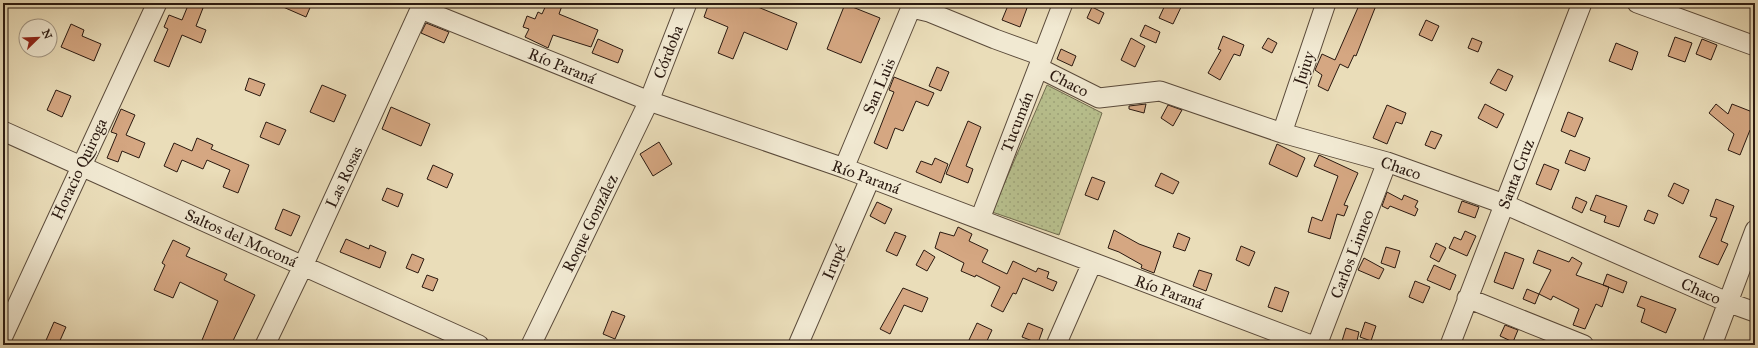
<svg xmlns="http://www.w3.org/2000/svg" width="1758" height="348" viewBox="0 0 1758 348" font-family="'IM FELL Great Primer',serif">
  <defs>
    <pattern id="grass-dots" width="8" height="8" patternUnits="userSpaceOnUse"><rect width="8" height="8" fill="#b8c08e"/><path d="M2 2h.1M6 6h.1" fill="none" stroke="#9ea479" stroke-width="1.8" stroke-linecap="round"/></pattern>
  </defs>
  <rect width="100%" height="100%" fill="#eaddb9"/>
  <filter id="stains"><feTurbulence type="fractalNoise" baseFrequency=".005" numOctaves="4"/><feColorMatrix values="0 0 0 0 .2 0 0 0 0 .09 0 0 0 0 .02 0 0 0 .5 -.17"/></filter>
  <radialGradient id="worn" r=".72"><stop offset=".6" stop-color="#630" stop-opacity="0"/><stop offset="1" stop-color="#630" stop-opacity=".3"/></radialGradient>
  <path fill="url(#grass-dots)" stroke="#716c4f" d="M1047,85L1102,113L1059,235L992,212Z"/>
  <path fill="#d5a782" stroke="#2a1910" d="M189,3L203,8L196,26L206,30L201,43L182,35L169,67L154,61L168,29L164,27L169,15L182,20Z
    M274,3H312L306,17Z
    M547,3H563L559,14L598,30L591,47L553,35L548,48L525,37L529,29L523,27L527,16L535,19L538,12L542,14Z
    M709,3H748L797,23L787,50L744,32L733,59L718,53L728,27L704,17Z
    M1009,3H1014L1027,8L1020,27L1002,20Z
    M1166,3H1183L1173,24L1159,18Z
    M1360,3H1377L1356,56L1354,55L1348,68L1340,64L1328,91L1318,86L1322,75L1315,70L1322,54L1335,60Z
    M845,4L880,18L861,63L827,49Z
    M1092,7L1104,13L1099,24L1087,18Z
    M1426,20L1439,26L1432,41L1419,35Z
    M426,23L449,32L444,43L421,33Z
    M71,24L84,30L82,36L101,44L94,61L61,47Z
    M1145,25L1160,32L1156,43L1140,36Z
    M1223,36L1244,45L1240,56L1234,54L1220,80L1208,73L1221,50L1218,49Z
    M1675,37L1692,43L1685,62L1668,56Z
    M1131,38L1145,46L1135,67L1121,60Z
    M1268,38L1277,43L1272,53L1262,48Z
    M1472,38L1482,42L1478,52L1468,48Z
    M598,39L623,50L618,63L592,53Z
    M1702,39L1717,45L1711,60L1696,54Z
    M1616,43L1638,52L1632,70L1609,61Z
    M1061,49L1076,56L1072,66L1057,59Z
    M937,67L949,72L941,91L929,86Z
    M1498,69L1513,76L1506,91L1490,83Z
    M894,77L934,93L928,106L916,101L903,131L895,128L887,149L874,143L894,92L889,90Z
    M249,78L265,84L260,96L245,90Z
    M322,85L346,95L334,122L310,112Z
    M56,90L71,96L62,117L47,110Z
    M1146,104L1144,113L1129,109V106Z
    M1485,104L1504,114L1497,128L1478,118Z
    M1716,104L1728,114L1732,104L1755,113V132L1750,130L1740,155L1728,150L1734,134L1709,113Z
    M1168,105L1182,110L1173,126L1161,118Z
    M1387,105L1406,113L1402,124L1396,122L1387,144L1373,138Z
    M391,107L430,124L421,146L382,129Z
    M121,109L135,115L126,135L145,143L139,158L122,151L118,162L107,158L117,134L111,132Z
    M1568,112L1583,118L1575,137L1561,131Z
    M968,121L981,127L966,166L973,169L968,183L946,174Z
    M266,122L286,130L279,145L260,137Z
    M1431,131L1442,135L1435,149L1425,145Z
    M197,138L213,145L211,149L249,165L238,193L223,187L230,170L207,160L203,169L182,160L177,172L164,166L174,143L192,151Z
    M659,142L672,164L653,176L640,154Z
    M1277,144L1305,158L1297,177L1269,164Z
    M1570,150L1590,158L1585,171L1565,163Z
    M1319,155L1358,173L1344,205L1348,206L1344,216L1337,214L1330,239L1308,232L1312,217L1322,221L1338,176L1314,166Z
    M935,158L948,164L941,183L916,172L921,161L932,165Z
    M1544,164L1559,170L1551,190L1536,184Z
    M433,165L453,174L447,188L427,179Z
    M1161,173L1179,182L1173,194L1155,186Z
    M1092,177L1105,182L1098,200L1085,195Z
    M1674,183L1689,190L1683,204L1668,196Z
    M387,188L403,194L398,207L382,200Z
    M1387,192L1402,200L1404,195L1418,201L1415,207L1418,209L1415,216L1390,206L1388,209L1382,206Z
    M1596,195L1627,206L1619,227L1604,222L1606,216L1590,210Z
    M1576,197L1587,202L1582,213L1572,208Z
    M1716,199L1734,206L1721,241L1728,244L1718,265L1699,257L1717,218L1710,216Z
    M1462,201L1479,207L1475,218L1458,212Z
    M877,202L892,209L885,224L870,216Z
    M283,209L300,216L291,236L275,229Z
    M1648,210L1658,214L1654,224L1644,220Z
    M958,227L972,234L969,241L988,250L982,262L1007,274L1013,261L1036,272L1038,268L1049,272L1047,278L1057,282L1053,291L1023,278L1016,294L1013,293L1003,312L991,306L1000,287L976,275L975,277L961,271L964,263L935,248L940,232L954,236Z
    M1114,230L1139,244L1161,252L1154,273L1141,268L1142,265L1119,252L1108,248Z
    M1465,231L1476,236L1467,256L1449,248L1454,237L1461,240Z
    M895,232L906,236L897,256L886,251Z
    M1178,233L1190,238L1185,251L1173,247Z
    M346,239L369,249L370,245L386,252L380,268L340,252Z
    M173,240L190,248L186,256L227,274L224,280L255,295L231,345H200L218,301L180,282L173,298L154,290L165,265L162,263Z
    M1436,243L1446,248L1439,262L1430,257Z
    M1241,246L1255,252L1249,266L1236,260Z
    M1386,247L1400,251L1395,268L1381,263Z
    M924,250L935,257L927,271L916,265Z
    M1538,250L1569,262L1572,257L1582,263L1576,275L1609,287L1602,307L1596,304L1585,329L1573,325L1579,309L1553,296L1551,300L1539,294L1551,270L1533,263Z
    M1505,252L1524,259L1513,289L1494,282Z
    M412,254L424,259L418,273L406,268Z
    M1364,258L1384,269L1379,279L1358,270Z
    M1434,265L1456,275L1450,290L1427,280Z
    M1199,270L1212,274L1206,291L1193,286Z
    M1607,274L1627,282L1623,293L1603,285Z
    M427,275L438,279L433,291L422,287Z
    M1415,281L1430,287L1423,303L1409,297Z
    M1275,287L1289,292L1282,312L1268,307Z
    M903,288L928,298L922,312L904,305L890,334L880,329Z
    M1527,289L1539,294L1535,304L1523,299Z
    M1641,296L1676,309L1666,333L1641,322L1645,309L1637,306Z
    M612,311L625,316L615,339L603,334Z
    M54,322L66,327L58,345H44Z
    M1365,322L1376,326L1371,341L1360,337Z
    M977,323L992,330L985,345H980L969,340Z
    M1028,323L1043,329L1038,343L1022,337Z
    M1505,325L1518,330L1513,342L1500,336Z
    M1346,328L1359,332L1356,345L1342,341Z"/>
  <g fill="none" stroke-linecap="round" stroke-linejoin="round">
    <g stroke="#5a4a3a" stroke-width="21">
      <path id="minor" d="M1637,3L1755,46
        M912,8L929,12L995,39L1042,56
        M421,9L649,101L844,168L1311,345
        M1039,68L1099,98L1160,91L1282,133L1387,162L1504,204L1727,302L1755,312
        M3,131L479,345
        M1282,133L1326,3
        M844,168L913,3
        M980,219L1063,3
        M1467,298L1584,345
        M3,336L157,3
        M265,345L303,266L423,3
        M531,345L649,101L687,3
        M798,345L870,179
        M1056,345L1092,263
        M1317,345L1387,162
        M1450,345L1582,3
        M1712,345L1755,230"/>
    </g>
    <use href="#minor" stroke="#f1e9d2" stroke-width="19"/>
  </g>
  <g text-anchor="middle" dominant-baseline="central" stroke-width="3" stroke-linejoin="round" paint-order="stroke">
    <g font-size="16" fill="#2a1910" stroke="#f1e9d2">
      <text transform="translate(668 52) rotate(-69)">Córdoba</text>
      <text transform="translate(562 66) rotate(22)">Río Paraná</text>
      <text transform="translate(1304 68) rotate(-71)">Jujuy</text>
      <text transform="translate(1069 83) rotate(27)">Chaco</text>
      <text transform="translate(879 86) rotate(-67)">San Luis</text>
      <text transform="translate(1017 122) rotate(-69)">Tucumán</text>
      <text transform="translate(1401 168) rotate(19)">Chaco</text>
      <text transform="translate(79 169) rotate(-65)">Horacio Quiroga</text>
      <text transform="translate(1516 174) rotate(-69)">Santa Cruz</text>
      <text transform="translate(344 177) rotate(-65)">Las Rosas</text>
      <text transform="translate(866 177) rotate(20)">Río Paraná</text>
      <text transform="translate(590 223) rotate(-64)">Roque González</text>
      <text transform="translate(241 238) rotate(24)">Saltos del Moconá</text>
      <text transform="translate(1352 254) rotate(-69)">Carlos Linneo</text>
      <text transform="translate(834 262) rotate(-67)">Irupé</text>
      <text transform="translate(1701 291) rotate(24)">Chaco</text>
      <text transform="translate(1169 292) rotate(20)">Río Paraná</text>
    </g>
  </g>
  <rect width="1758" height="348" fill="none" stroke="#eaddb9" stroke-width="16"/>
  <rect x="4" y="4" width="1750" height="340" fill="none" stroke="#2a1910" stroke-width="2"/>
  <rect x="8" y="8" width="1742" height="332" fill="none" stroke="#2a1910"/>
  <g transform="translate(38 38) rotate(67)"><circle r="19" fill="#f1e9d2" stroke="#a19684"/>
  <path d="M0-3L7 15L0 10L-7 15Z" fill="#8f2418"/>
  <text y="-6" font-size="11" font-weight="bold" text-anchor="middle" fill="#2a1910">N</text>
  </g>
  <rect width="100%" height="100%" filter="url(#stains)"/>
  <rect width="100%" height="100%" fill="url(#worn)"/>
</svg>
